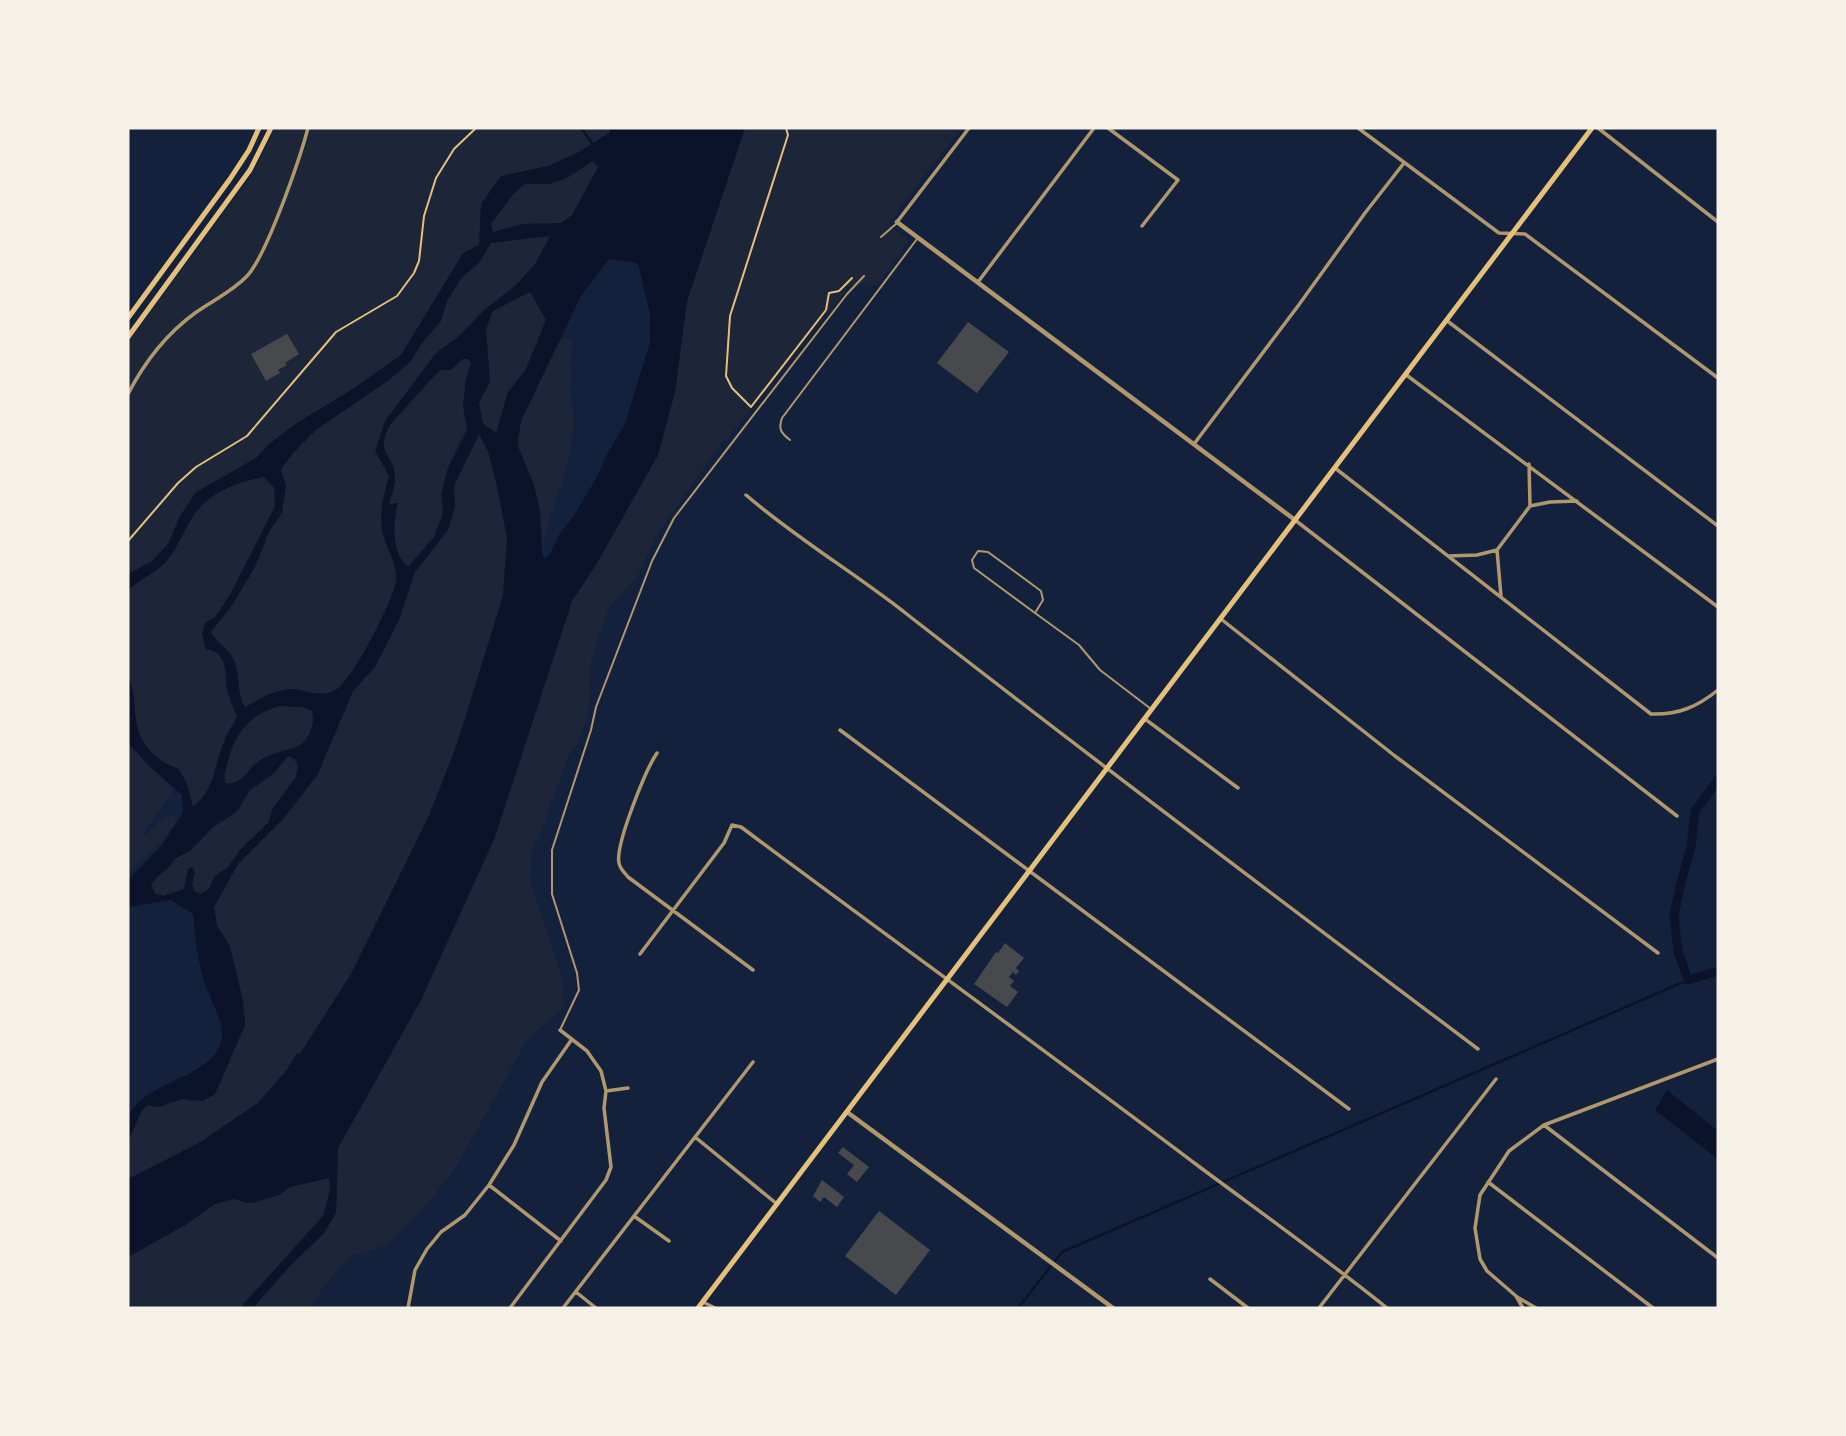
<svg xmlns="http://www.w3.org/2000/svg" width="1846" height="1436" viewBox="0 0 1846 1436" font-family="Spectral,serif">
  <rect width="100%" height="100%" fill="#14213d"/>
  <path fill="#1d2539" d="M275,128H626L526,369L508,392L497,433L483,424L480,411C465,425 442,474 441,495C441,503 444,509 442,517C435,537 422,551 408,567L401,559C394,571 398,574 395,585C389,606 354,681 336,690C322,697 306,693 293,689C280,696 239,716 232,726C213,753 222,784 193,807L187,784L182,777L140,839L162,820L174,814L176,823L161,842L128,872V343L252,175Z
    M745,128H961L888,224L909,241L877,285L851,284L727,439L725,438L658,533L638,575L609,607L591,660L588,717L577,744L568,757L541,832L531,852L530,880L553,949L562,981L564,1009L529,1037L453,1172L419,1213L387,1245L347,1258L319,1293L310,1308H253L288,1268L324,1233L336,1213L338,1148L421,1000L495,837L572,601L597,563L658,455L675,392L687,301Z
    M561,338L572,340L570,391L574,420L568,463L542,545C543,524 540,501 532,481C527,469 518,455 518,441C517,415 549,363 561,338Z
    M480,433L488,451L497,486L507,538L503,596L456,747L428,818L351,974L300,1055L297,1053L286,1071L258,1103L199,1143L128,1179C128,1153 126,1123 148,1105L158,1107L183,1099L193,1102L215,1094L245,1025L243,1001L230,946L217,926L214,907L238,864L284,818L329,747L353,691L375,667L399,620L415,572L448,530L455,507L454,486Z
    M280,706L303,707L312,711C315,721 311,734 304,742C295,753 276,750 264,758C252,766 240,787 225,783C223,775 226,769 228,761C234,732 251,713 280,706Z
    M288,756L298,765L296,777L273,808L268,823L240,850L228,867L213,879L209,889L200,894L194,891L192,883L195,872C185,886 175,899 156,894L150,885L157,877L170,866L176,858L193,848L212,828L239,810L250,790L273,774Z
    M329,1178L330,1191L323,1216L240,1308H128V1257L185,1225L215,1204L234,1199L247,1203L279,1195L290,1187Z"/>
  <path fill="#0b132b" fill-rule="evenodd" d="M611,128H745L687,301L675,392L658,455L597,563L572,601L495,837L421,1000L338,1148L336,1213L324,1233L288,1268L253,1308H240L323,1216L330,1191L329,1178L290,1187L279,1195L256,1202L247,1203L234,1199L215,1204L185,1225L128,1257V1179L199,1143L258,1103L286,1071L297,1053L300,1054L351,974L428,818L456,747L503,596L507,538L497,486L488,451L479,434L454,486L455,507L448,530L415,572L399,620L375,667L353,691L318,774L284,818L238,864L214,907L217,926L230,946L243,1001L245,1025L215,1094L203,1101L182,1099L158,1107L148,1105L142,1110L128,1142C128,1136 126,1127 128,1121C136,1079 223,1080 222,1033C222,1019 207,993 203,978C197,957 195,935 193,914L171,900L128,907V880L163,844L183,812L182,795L150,767L128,743V678C134,688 134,699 135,711C137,741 151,759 179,769L187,784L193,807C216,788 213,767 224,742C227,733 233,725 237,717C234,708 229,699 227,690C224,672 229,653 206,649L202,634L205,623L215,617L231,593L275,506L274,488L264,477C240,481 211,492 196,512C184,529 178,549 164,564C153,574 139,580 128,590V574L152,561L168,544L180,516L196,492L256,458L269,444L297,423L351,390L401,355L463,253L479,245L481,204L501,176L548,166L577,153L609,133ZM593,161L598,167L572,215L561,223L522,224L493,232L491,224L514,193L525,184H549L567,178ZM550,236L535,264L515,286L485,309L460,335L435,354L385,421L375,451L389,476C384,494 379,511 382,529C384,547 398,562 396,581C394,600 352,680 337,689C320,700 304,688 290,689C271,691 260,699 245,707C236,692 241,673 233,658C228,648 216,642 211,632L231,607L255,567L269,532L282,513L286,485L281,470L293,453L316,430L389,380L411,361L422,343L441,321L447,301L462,277L479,263L491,243ZM609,259L638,263L650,314V342L625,424L607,454L597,477L573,517L560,533L550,554L544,559L542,552L540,513L534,485L519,449L518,440L521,421L581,296ZM530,292L546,320L526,369L508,392L496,433L483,424L479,403L490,382L486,329L493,311ZM463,359H468L471,363L466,379L463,406L467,430L449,466L441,494L443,513L434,537L408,567C391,554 393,521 398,503L389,504C391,496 396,485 395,477C394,452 374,455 390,425L434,376L441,370H451ZM280,706L303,707L312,711C315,722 311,733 304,742C297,750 273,751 259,761C248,769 240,787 225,783C223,775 226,770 228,761C235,733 251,713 280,706ZM288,756L295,759L298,765L296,777L273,808L268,823L240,850L228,867L215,876L209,889L200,894L194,891L192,883L195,872L192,867L188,869L184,889L163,896L155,894L151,885L157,877L170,866L176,858L190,851L212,828L236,812L250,790L273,774Z
    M1667,1090L1718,1131V1159L1655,1110Z"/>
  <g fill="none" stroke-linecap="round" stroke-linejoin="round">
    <path stroke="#0b132b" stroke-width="2.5" d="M581,128L592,143
      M1018,1308L1062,1252L1688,980"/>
    <path stroke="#0b132b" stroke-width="9" d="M1718,780L1695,811L1691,847L1681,882L1674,916L1678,951L1688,980L1718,971"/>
  </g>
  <path fill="#48494c" d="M968,322L1009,352L977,393L937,363Z
    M287,334L299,354L285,363L287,365L278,370L280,373L266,381L251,354Z
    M1005,943L1024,958L1016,968L1019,971L1016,975L1013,972L1009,977L1014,981L1010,986L1018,992L1007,1007L974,984L996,952L998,953Z
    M843,1147L869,1167L857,1182L847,1174L854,1165L838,1153Z
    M822,1180L844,1197L837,1207L824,1197L820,1202L813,1196Z
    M879,1211L930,1250L896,1295L845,1256Z"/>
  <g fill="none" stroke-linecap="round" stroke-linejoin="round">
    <path stroke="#e5c07b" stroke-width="2" d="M786,128L788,135L730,316L726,376L732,388L751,407L826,310L829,293L839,291L852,278
      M128,541L178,483L196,467L247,436L336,332L397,296L414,273L419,261L424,216L436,178L454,149L476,128"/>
    <path stroke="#b1986c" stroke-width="2" d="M881,237L897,223
      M790,440C781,433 778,429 782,418L917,239
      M1035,613L974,568L972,560L978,551L988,552L1041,591L1043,600L1035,613L1079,645L1100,670L1151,709
      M561,1028L579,990L577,973L552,894V850L591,730L596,707L652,561L674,518L847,294L864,276"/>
    <path stroke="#b1986c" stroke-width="3.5" d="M1108,128L1178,180L1142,226
      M1358,128L1499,233L1525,234L1718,378
      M1598,128L1718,222
      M897,222L969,128
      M978,282L1094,128
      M1446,320L1718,526
      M1405,374L1718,607
      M128,394C145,361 165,335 195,313C213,300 232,292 247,276C267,255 300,158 308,128
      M1194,444L1298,306L1365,213L1404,163
      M1335,468L1651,714C1678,715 1697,707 1718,690
      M746,495C797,539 855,573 908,615C1096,762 1287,905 1478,1049
      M1530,506L1550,502L1577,501
      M1295,520L1677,816
      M1497,550L1501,596
      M1449,556L1477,555L1497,550L1530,506L1529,464
      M1221,619L1395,756L1658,953
      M1145,719L1238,788
      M840,730L1349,1109
      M657,753C646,769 615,845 619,863C620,869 624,872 628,877L753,970
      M640,954L724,843L732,825L741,827C894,941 1049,1053 1201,1168C1263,1214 1326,1259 1387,1308
      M606,1091L628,1088
      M1544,1125L1718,1258
      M695,1137L777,1204
      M1488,1182L1653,1308
      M489,1185L561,1241
      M634,1216L669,1241
      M1210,1279L1248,1308
      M576,1292L596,1308
      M1517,1297L1536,1308
      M703,1302L715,1308
      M408,1308L415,1270L427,1249L441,1232L465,1215L489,1185L514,1145L542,1082L572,1039
      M510,1308L606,1180L611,1167L604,1108L606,1091L601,1071L587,1051L560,1030
      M563,1308L753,1062
      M1319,1308L1496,1079
      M1523,1308L1516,1296L1487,1271L1480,1259L1475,1228L1480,1195L1509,1151L1544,1125L1718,1059"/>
    <path stroke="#b1986c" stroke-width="4.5" d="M897,222L1295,520
      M847,1112L1113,1308"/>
    <path stroke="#e5c07b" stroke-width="5" d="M128,318L230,179L249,150L259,128
      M128,337L250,170L271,128
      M698,1308L1592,128"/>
  </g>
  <rect width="1846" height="1436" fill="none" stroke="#f6f1e7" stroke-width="259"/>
</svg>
